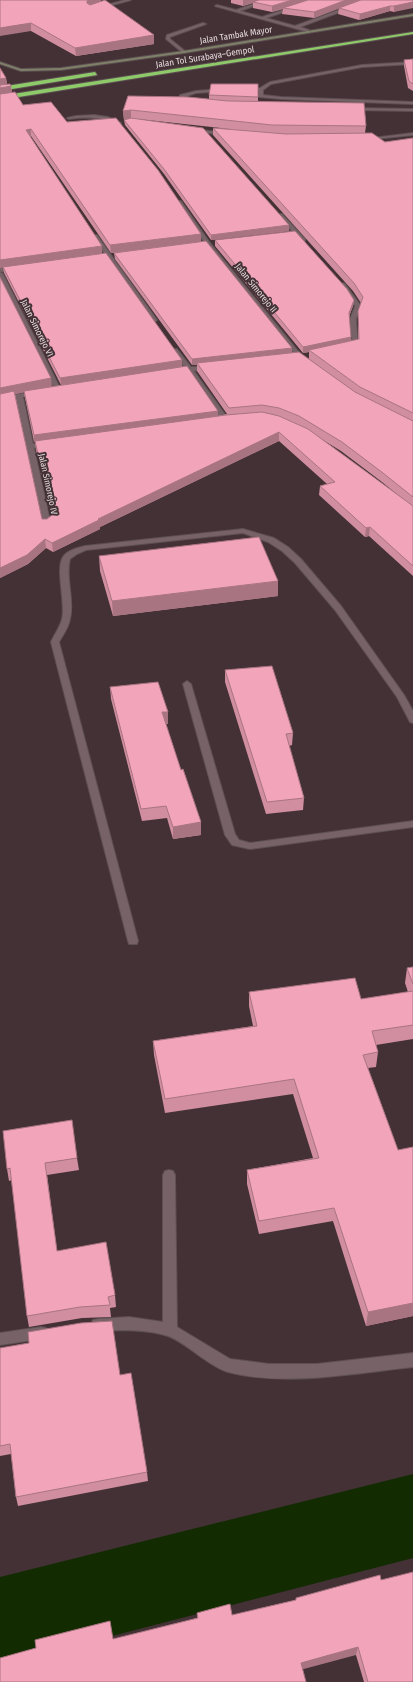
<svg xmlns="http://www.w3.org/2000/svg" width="413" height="1682" viewBox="0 0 413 1682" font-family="'Fira Sans Condensed',sans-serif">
  <rect width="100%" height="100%" fill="#433136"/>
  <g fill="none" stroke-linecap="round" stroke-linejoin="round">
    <path fill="#122b00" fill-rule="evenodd" d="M413,1474V1558L0,1665V1577Z"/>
    <g stroke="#5e4f52" stroke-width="2">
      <path id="lane" d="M125,0H131L98,9L96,8Z
        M203,23L206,24L170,37V39L185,51V53H183L166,39L167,35Z
        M413,62V64L362,67L271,84L263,90V95L281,97L413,102V104L281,99L259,97V90L242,89L260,88L270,82L362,65Z
        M222,89L224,91L196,93L184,97V99L193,103V105L180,100V95L196,91Z
        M351,108L413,109V111L353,110Z
        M94,115L108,117L121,123L119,124C100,118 89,116 69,119L67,118L76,116Z
        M243,529L274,538L288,547L301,559L341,606L404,695L413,711V723L410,722L397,697L335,610L295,563L282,551L268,542L243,533L86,550L77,554L70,559C65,579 75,599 70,619C69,627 63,635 59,642L138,941L137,944H129L128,941L51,642C54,635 60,627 62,619C66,604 55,568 63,557C67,550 78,548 85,546Z
        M187,681L191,684L235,834L239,840L250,843L413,821V827L250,849L232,845L225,835L183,684Z"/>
    </g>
    <g stroke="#5e4f52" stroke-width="2">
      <path id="street" d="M265,0H271L240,11L262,17L314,0H320L266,18L295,26L366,0H372L300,27L309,30L308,32L215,6L217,5L236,10Z
        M193,129L226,133L228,134L226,135L191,131Z
        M413,133V135L366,140L364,139Z
        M177,201H181L210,243L302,356L308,360V362H304L298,358L206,245L176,202Z
        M278,214H282L305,239V241H301L278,216Z
        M93,235H97L157,320L156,321H152L92,236Z
        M16,266L19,268L18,269L0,272V268Z
        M0,272L3,274L61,390L60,391L55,390L0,280Z
        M343,283L345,284L361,306L356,319L358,346L348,349L345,347L352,345L350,319L355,306L340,285Z
        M173,349H177L191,367L212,366V368L194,371L229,420L228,421L216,422V420L221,419L188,372H176V370L185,368L172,350Z
        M38,391L41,393L40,394L23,397L33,444L48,442L52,444L34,448L51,525L47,527L43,525L16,398L0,401V397Z
        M169,1170L173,1171L175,1175L177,1327L230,1359L269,1364H317L413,1353V1367C356,1373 284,1387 228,1372C208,1366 187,1343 168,1336C147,1329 119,1330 98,1331L93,1330L91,1325L93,1320L98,1319L129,1317L163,1322V1175L165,1171Z
        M41,1327L46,1328L48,1333L46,1338L0,1345V1333Z"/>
    </g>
    <g stroke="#5e4f52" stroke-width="2">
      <path id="secondary" d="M413,14V16L184,53L61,70L21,71L0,64V62L21,69L61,68L184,51Z"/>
    </g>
    <g stroke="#5e4f52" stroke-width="2">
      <path id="highway" d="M413,32V34L0,100V96Z
        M95,72L97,75L0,91V87Z"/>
    </g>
    <use href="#lane" fill="#776267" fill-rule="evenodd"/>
    <use href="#street" fill="#776267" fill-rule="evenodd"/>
    <use href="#secondary" fill="#7e8168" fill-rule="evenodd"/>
    <use href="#highway" fill="#8ec96a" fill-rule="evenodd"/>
  </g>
  <path fill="#d08ea0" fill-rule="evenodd" d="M0,0L101,2L154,44L76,56L31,31Z
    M231,0H413L394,12L390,11L359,20L338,14L339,8L314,18L282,14L283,9L272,12L253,8V3L243,6L231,3Z
    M413,59V91L408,88L404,66V60Z
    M0,68L6,78L7,84L11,86L12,93L23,105L67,122L201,242L292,353L309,359V352L303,353L215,246V240L354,300L353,306L349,317L351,341L358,340V311L361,303L353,291L213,135V128L230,129L138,119L289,225V231L211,240L164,174L125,125L124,120L123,111L128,96L209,99V95L258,84V101L366,126L365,133L385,142L413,138V576L369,536L365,537L319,495L320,486L327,484L279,441L100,527V529L53,552L46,548L28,564L0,578V277L52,387L61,385L4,273L3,267L0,268ZM31,136L111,253H114L115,259L192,365H197V371L227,414L218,416L182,366L102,254L30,137ZM24,392L25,398L34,442H35L36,450L51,516L47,519H42L15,394ZM318,437L341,451L382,482L404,500Z
    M99,556L278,581V596L113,616L100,571Z
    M225,670L293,733L292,745L289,746L304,798L303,810L266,814L225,682Z
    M110,687L168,712V724H166L201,835L173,839L167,818L142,821L111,699Z
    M413,967V1039L376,1045L378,1052L376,1067L368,1068L398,1150L413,1147V1316L366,1326L333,1221L259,1234L247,1184V1170L313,1158L293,1094L165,1113L154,1055L153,1041L253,1026L249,1006V992L361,999L408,992L405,983L407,968Z
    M77,1158L79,1170L47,1175L57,1251L115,1295L116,1307L110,1308L111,1317L82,1318L29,1327L27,1316L12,1180L9,1181L7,1169Z
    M0,1348L147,1472L148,1481L18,1506L16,1497L11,1454L0,1456Z
    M381,1580L413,1682H364L356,1655L113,1639L197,1618V1613L232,1615L296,1600V1598Z"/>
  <path fill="#a97482" d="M90,0H101V5L87,11V1Z
    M243,0H260L243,6Z
    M292,0H309L272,12V6Z
    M346,0H362L314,18V12Z
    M413,2V8L394,12V6Z
    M390,6V11L359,20L360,14Z
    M31,23V31L0,36V28Z
    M154,35V44L76,56L75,48Z
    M6,78L7,84L0,86V79Z
    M11,86L12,93L0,95V88Z
    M131,110V119L124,120L123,111Z
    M31,129V136L27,138L26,130Z
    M289,225V231L211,240V235Z
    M201,234V242L111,253L110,245Z
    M102,246V254L0,268V260Z
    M354,300L353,306L348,319L349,313Z
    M351,337L350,344L309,350V352L303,353V347Z
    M292,348V355L197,363V365H192V359Z
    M182,360V367L61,385L60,378Z
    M51,378L52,387L0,397V388Z
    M218,411V418L34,442V435Z
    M279,432V441L100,527V529L53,552L52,543L98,519Z
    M370,527L369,536L365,537L366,528Z
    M45,539L46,548L28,564L0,578V568Z
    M278,581V596L113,616L112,601Z
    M162,712H168V724H163Z
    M201,822V835L173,839V827Z
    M413,1303V1316L366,1326L368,1312Z
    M358,1647L356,1655L300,1670L301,1663Z"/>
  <path fill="#f2a5ba" stroke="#a97482" d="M0,0H90L87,1V3L90,5L105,0L154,35L75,48L31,23L0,28Z
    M259,0H292L272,6L253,2Z
    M308,0H346L314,12L283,8Z
    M361,0H413V2L394,6H390L360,14L339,8Z
    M413,59V84L409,81L404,60Z
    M0,68L6,78L0,79Z
    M10,84L11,86L0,88V85Z
    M211,84H258V97L209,95Z
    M15,92L23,105L51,102L67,122L116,118L158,170L201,234L110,245L31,129L26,130L102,246L0,260V94Z
    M128,96L188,97L228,101L364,103L366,126L272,125L131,110L123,111Z
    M131,118L203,128L289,225L211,235L164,169L124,120Z
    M213,128L286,134L372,133L385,142L413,138V413L360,387L309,350L359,339L358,311L363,297L354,283Z
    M295,231L347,289L354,300L349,313L351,337L303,347L215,240Z
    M206,241L292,348L192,359L114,253Z
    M106,253L182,360L60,378L3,267Z
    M0,277L51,378L0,388Z
    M299,352L355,392L413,421V497L383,473L342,442L299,416L279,408L262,405L229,408L197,363Z
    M187,366L218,411L34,435L24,391Z
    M14,391L42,519H47L52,515L35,441L226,415L262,412L279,416L308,429L413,506V566L370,527L366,528L320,486L335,482L279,432L98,519L99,520L52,543L45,539L27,555L0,568V394Z
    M259,537L278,581L112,601L99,556Z
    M272,666L293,733L286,734L304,798L267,802L225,670Z
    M158,682L168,712H162L181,770L183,769L201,822L173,827L166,806L141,809L110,687Z
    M413,967V984L407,968Z
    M355,978L361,999L413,991V1025L372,1031L378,1052L363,1055L398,1150L413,1147V1303L368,1312L334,1208L259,1221L247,1170L319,1158L294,1079L165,1099L153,1041L257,1026L249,992Z
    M72,1120L77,1158L45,1163L57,1251L106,1242L115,1295L108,1297L110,1305L80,1307L27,1316L10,1168L7,1169L3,1131Z
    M112,1321L120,1375L131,1373L147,1472L16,1497L10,1444L0,1446V1348L29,1343L28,1332L81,1323Z
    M413,1572V1682H368L358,1647L301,1663L306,1682H0V1658L36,1648L35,1640L110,1621L113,1639L198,1618L197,1613L230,1604L232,1615L296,1600V1598L380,1575L381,1580Z"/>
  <g text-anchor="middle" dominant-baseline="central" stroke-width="4" stroke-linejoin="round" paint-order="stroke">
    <g font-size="9" fill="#e5d9dc" stroke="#433136">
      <text transform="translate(236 35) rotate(-9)">Jalan Tambak Mayor</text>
      <text transform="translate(205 57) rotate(-9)">Jalan Tol Surabaya–Gempol</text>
      <text transform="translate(256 288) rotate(51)">Jalan Simorejo II</text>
      <text transform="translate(37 328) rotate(64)">Jalan Simorejo VI</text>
      <text transform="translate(48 484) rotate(78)">Jalan Simorejo IV</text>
    </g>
  </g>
</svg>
